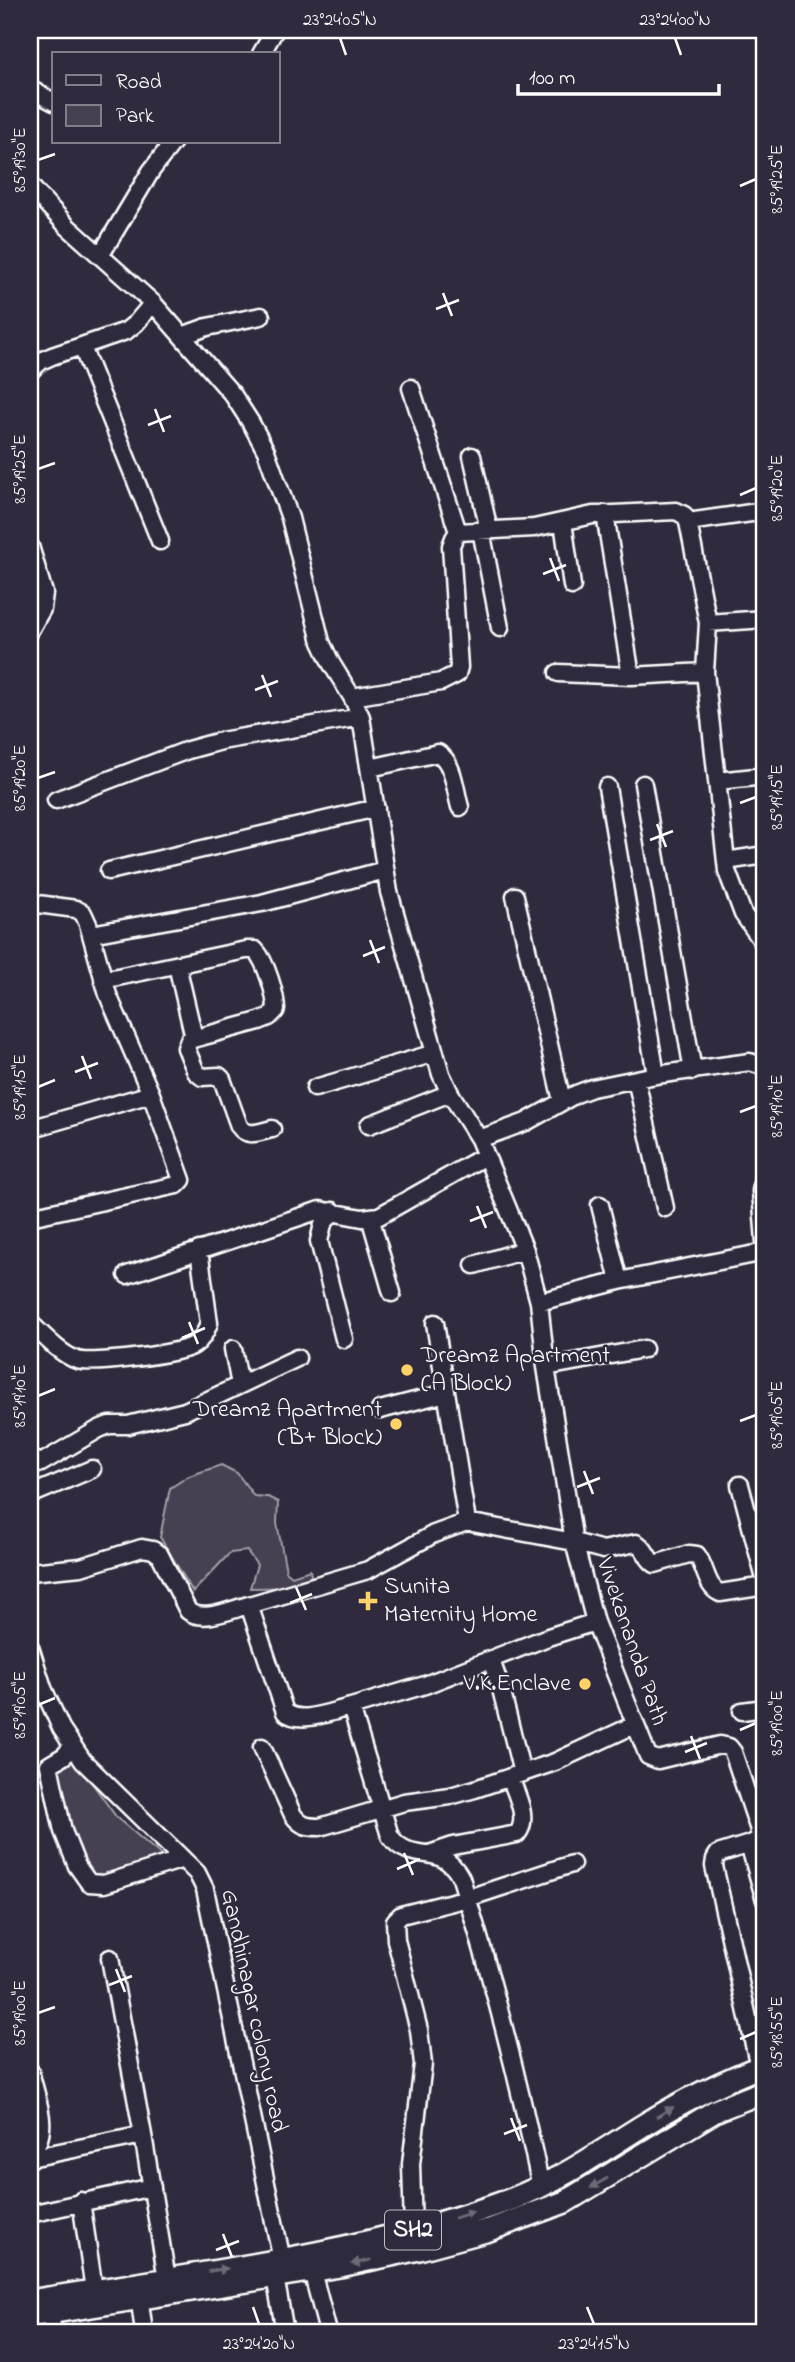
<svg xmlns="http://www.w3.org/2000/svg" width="795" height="2362" viewBox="0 0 795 2362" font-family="'Indie Flower',sans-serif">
  <rect width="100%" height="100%" fill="#2f2a3d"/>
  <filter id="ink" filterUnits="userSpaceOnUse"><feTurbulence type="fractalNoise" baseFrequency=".0143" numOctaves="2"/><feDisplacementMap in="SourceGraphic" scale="14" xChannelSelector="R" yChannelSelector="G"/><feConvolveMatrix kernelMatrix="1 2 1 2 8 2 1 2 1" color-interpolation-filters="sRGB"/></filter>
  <g filter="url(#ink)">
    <path fill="#464152" stroke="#a2a0a8" stroke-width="2" d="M221,1465L237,1473L254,1496L268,1497L278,1502L277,1523L286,1571L292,1576L310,1570L313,1587L250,1588L257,1565L247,1551L230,1553L193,1592L160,1537L170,1488L189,1476Z
      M72,1758L92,1783L117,1818L168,1861L101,1882C67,1854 63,1807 55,1767Z"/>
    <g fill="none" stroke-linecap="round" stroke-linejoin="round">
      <g stroke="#fff" stroke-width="21">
        <path id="minor" d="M261,54L275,30
          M30,89L54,102
          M30,186L68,227L153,303L233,395L251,423L266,451L290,518L321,642L331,663L352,697L361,717L389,892L441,1074L450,1093L479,1139L525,1250L539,1302L546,1367L574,1542L603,1550L636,1543C647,1548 646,1559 655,1564L689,1554L697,1555C706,1567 706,1587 720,1593L765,1586
          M100,256L151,171L173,142
          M182,336L207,327L261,316
          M82,347L160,541
          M30,371L41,361L52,356L126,331L136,323L153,303
          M411,388L458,532
          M472,456L489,530
          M605,514L631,676
          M563,522L572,586
          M688,522L765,511
          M481,530L500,628
          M30,546L44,593L42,609L30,630
          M708,623L765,619
          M558,673L631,676L705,672
          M352,697L441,682L457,674L459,667L451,546L454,538L458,532L534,528L593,515L676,511L684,515L688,522L708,623L705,672L727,871L743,914L765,945
          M370,768L438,753C454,763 455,790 460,807
          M717,781L765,776
          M643,784L693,1071
          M607,787L656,1075
          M56,800L188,750L221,741L361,717
          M726,861L765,855
          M109,871L376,808
          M515,896L562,1101
          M30,903L76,909L83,913L88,924L108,995L151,1094L182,1180L177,1185L30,1217
          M91,934L262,903L385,870
          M177,965L194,1038
          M103,980L246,950H255C266,961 276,995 276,1010L269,1017L259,1021L189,1040L186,1048L196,1072L202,1077L219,1076L222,1079L239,1126C247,1138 259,1132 272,1129
          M636,1079L665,1208
          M315,1088L435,1053
          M369,1125L450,1093
          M30,1129L151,1094
          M479,1139L526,1122L576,1094L592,1088L656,1075L750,1062L765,1067
          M765,1165L761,1191L765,1242
          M600,1205L619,1281
          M333,1211L323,1224L319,1241L344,1339
          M370,1217L392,1293
          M474,1265L525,1250
          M127,1275L320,1210L362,1218L379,1216L485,1156
          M539,1302L619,1281L765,1252
          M30,1323C43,1335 60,1354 77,1360C91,1365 181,1354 194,1345C202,1340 206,1332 209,1323L199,1250
          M435,1323L467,1522
          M233,1349L240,1385
          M546,1367L644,1349
          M380,1410L446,1393
          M30,1458L41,1463L99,1429L109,1425H128L185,1411L297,1358
          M740,1485L765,1579
          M30,1495L92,1469
          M30,1572L81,1567L142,1548L153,1550L160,1555L188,1611C203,1623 232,1609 249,1605
          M30,1647L43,1688L61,1728L83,1761L197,1873L205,1889L284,2270
          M491,1660L501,1689L522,1773
          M351,1707C332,1711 301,1725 285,1712L249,1605L368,1570L434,1534L467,1522L574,1542L595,1622L648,1756L658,1760L720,1745L729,1747L733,1752L758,1827L760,1837L753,1843L718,1854L715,1859L714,1866L759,2067
          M742,1711L765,1708
          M73,1746L64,1756L49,1765L63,1831L77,1866L89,1883L104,1884L183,1859
          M262,1747L293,1815C301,1826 307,1827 320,1827L404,1802L450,1796L475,1789L555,1762L634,1725
          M749,1844L765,1900
          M429,1854L453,1846L517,1834C530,1819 516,1794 510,1777
          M110,1958L143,2135L167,2279
          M30,2071C36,2098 52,2131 30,2153
          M30,2158L143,2135
          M541,2187C519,2082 493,1979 461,1878C440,1839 412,1867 390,1836L351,1707L425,1685L548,1637L595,1622
          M81,2201L94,2290
          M30,2214L152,2187
          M413,2230L411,2164L423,2064L419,2030L396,1940L395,1921L401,1915L468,1898L572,1864
          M312,2271L328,2332
          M275,2277L285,2332
          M138,2288L144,2332
          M50,2313L53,2332"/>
      </g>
      <g stroke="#fff" stroke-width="26">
        <path id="major" d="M30,2301C188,2275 362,2255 512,2199C559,2181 600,2152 642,2126C681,2102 722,2081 765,2065
          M30,2316L340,2266L419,2249L489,2230L565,2202L717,2110L765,2091"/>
      </g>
      <use href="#minor" stroke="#2f2a3d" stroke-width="16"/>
      <use href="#major" stroke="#2f2a3d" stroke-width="21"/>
    </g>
    <defs><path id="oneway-solid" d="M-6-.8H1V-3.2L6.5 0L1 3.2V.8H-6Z" transform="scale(1.75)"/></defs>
    <g fill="#6d6a77">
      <use href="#oneway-solid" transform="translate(665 2112) rotate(-30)"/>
      <use href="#oneway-solid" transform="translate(599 2183) rotate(150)"/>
      <use href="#oneway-solid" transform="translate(464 2215) rotate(-18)"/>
      <use href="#oneway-solid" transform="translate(361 2262) rotate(168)"/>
      <use href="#oneway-solid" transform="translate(218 2270) rotate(-9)"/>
    </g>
  </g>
  <path fill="none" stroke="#fff" stroke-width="2.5" d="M340,38L346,55M675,38L681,55M38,160L55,154M740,186L756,179M443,293L452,316M436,309L459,300M155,409L164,432M148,425L171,416M38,469L55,463M740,495L756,488M550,558L559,581M543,574L566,565M262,675L271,697M255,690L278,681M38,778L55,772M740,803L756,797M657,824L666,847M650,840L673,831M370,940L379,963M363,956L385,947M82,1056L91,1079M75,1072L98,1063M38,1087L55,1080M740,1112L756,1106M477,1206L486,1228M470,1221L493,1212M189,1322L198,1344M182,1338L205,1328M38,1396L55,1389M740,1421L756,1415M584,1471L593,1494M577,1487L600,1478M296,1587L306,1610M290,1603L312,1594M38,1705L55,1698M740,1730L756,1723M691,1736L700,1759M685,1752L707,1743M404,1853L413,1875M397,1869L420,1859M116,1969L125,1992M109,1985L132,1976M38,2013L55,2007M740,2039L756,2032M511,2118L520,2141M504,2134L527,2125M223,2234L232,2257M216,2250L239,2241M253,2307L259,2324M587,2307L594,2324"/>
  <g fill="#ffd166" stroke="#2f2a3d" stroke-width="2.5">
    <circle cx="407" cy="1370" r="7"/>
    <circle cx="396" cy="1424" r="7"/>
    <path d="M364.5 1590.5h7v7h7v7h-7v7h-7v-7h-7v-7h7z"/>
    <circle cx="585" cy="1684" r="7"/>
  </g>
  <g text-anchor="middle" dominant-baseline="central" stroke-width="5" stroke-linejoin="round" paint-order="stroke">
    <rect fill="#2f2a3d" stroke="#c1bfc5" stroke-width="2" x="385" y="2210.5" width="56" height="39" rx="5"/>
    <g font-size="23" font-weight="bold" fill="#fff">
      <text x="413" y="2230">SH2</text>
    </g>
    <g font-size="24" fill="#fff" stroke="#2f2a3d" text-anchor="start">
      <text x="421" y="1356">Dreamz Apartment<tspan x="421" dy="28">(A Block)</tspan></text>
      <text x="382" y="1410" text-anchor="end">Dreamz Apartment<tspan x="382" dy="28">(B+ Block)</tspan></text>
      <text x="384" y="1587">Sunita<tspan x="384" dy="28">Maternity Home</tspan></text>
      <text x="571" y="1684" text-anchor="end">V.K.Enclave</text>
    </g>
    <g font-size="24" fill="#fff" stroke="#2f2a3d">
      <text transform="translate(631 1642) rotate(71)">Vivekananda Path</text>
      <text transform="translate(253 2011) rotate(78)">Gandhinagar colony road</text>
    </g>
  </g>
  <rect width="795" height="2362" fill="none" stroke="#2f2a3d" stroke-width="77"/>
  <rect x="52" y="52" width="228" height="91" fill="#2f2a3d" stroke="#827f8b" stroke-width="2"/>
  <rect x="66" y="75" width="35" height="10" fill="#2f2a3d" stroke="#827f8b" stroke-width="2"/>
  <text x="116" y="88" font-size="21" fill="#ffffff">Road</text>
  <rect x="66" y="105" width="35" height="21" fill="#464152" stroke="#827f8b" stroke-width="2"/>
  <text x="116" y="122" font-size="21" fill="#ffffff">Park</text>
  <path d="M518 84v10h201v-10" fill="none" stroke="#ffffff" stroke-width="3.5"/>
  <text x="529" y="84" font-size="21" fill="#ffffff" stroke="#2f2a3d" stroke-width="5" paint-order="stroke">100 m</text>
  <rect x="38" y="38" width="718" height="2286" fill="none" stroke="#fff" stroke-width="2.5"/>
  <g font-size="18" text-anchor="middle" fill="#fff">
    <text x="340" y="25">23°24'05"N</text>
    <text x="675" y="25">23°24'00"N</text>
    <text transform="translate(19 160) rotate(-90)" y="6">85°19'30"E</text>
    <text transform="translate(776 179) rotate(-90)" y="6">85°19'25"E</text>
    <text transform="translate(19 469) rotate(-90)" y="6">85°19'25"E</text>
    <text transform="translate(776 488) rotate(-90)" y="6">85°19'20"E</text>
    <text transform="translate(19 778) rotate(-90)" y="6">85°19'20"E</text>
    <text transform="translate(776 797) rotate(-90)" y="6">85°19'15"E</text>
    <text transform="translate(19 1087) rotate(-90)" y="6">85°19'15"E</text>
    <text transform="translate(776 1106) rotate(-90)" y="6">85°19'10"E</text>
    <text transform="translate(19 1396) rotate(-90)" y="6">85°19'10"E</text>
    <text transform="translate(776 1415) rotate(-90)" y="6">85°19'05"E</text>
    <text transform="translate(19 1705) rotate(-90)" y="6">85°19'05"E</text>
    <text transform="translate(776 1723) rotate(-90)" y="6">85°19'00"E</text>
    <text transform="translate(19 2013) rotate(-90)" y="6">85°19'00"E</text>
    <text transform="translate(776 2032) rotate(-90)" y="6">85°18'55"E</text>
    <text x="259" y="2349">23°24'20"N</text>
    <text x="594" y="2349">23°24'15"N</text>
  </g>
</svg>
